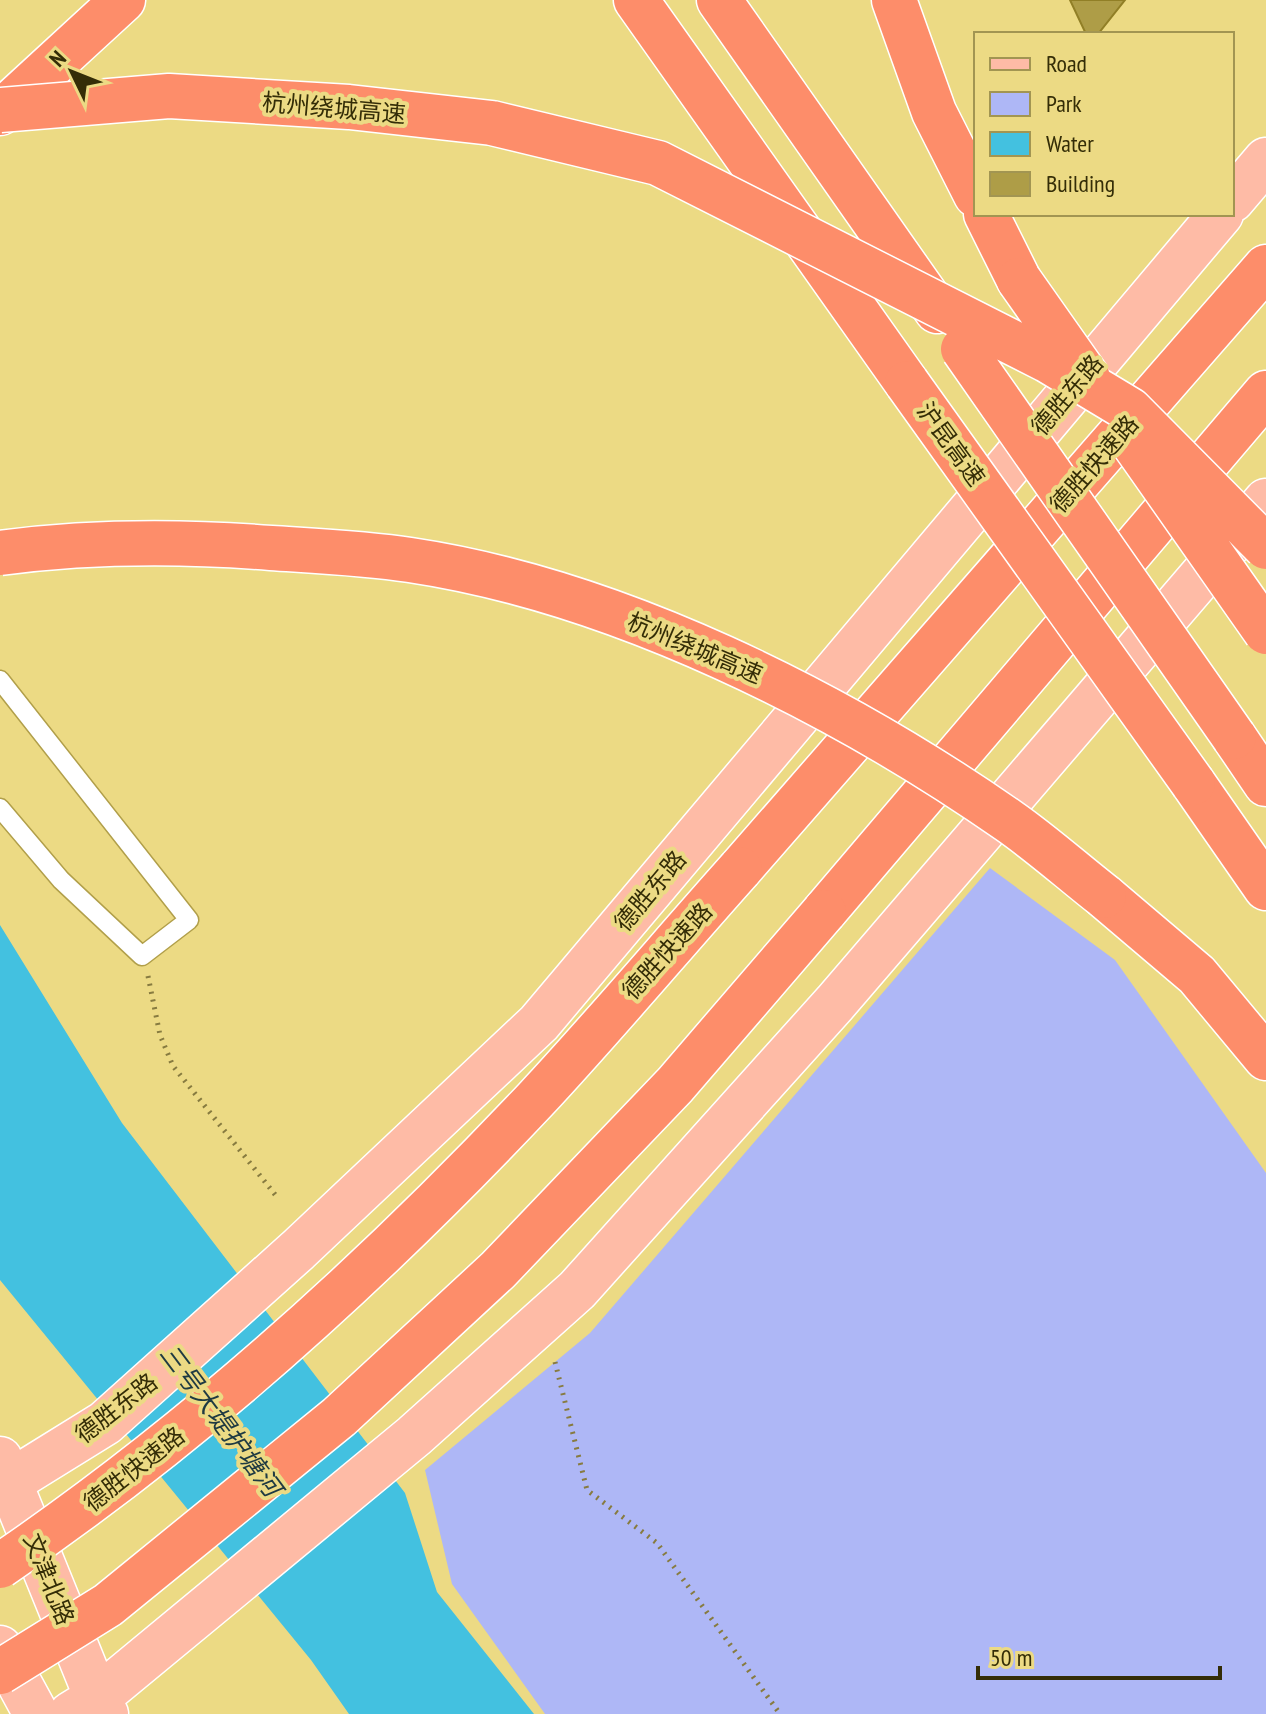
<svg xmlns="http://www.w3.org/2000/svg" width="1266" height="1714" viewBox="0 0 1266 1714" font-family="'PT Sans Narrow','Noto Sans SC',sans-serif">
  <rect width="100%" height="100%" fill="#ecda84"/>
  <path fill="#aeb7f6" d="M990,868L1115,960L1266,1173V1714H545L452,1584L425,1470L590,1333Z"/>
  <path fill="#43c1e0" d="M0,925L122,1123L405,1493L437,1592L534,1714H349L311,1660L0,1280Z"/>
  <path fill="#ae9d47" stroke="#917f26" stroke-width="2" d="M1070,0H1125L1098,34H1086Z"/>
  <g fill="none" stroke-linecap="round" stroke-linejoin="round">
    <g stroke="#b19f4a" stroke-width="21">
      <path id="lane" d="M0,680L189,920L142,956L61,880L0,808"/>
    </g>
    <g stroke="#fff" stroke-width="47">
      <path id="primary" d="M1232,200L1266,160
        M0,1459L97,1698L106,1714
        M0,1488L105,1423L298,1250L539,1023L1221,214
        M0,1648L36,1714
        M71,1714L97,1698L414,1436L577,1290L835,1003L1266,501"/>
    </g>
    <g stroke="#fff" stroke-width="47">
      <path id="highway" d="M636,0L907,383
        M719,0L937,311
        M894,0L934,112L976,195
        M0,113L123,0
        M986,214L1019,280
        M1234,737L1266,784
        M1193,783L1266,888
        M740,869L1266,267
        M1104,896L1197,975L1266,1058
        M824,912L1266,393"/>
    </g>
    <path stroke="#877b40" stroke-width="5" stroke-dasharray="2 6" stroke-linecap="butt" d="M148,976L160,1035L173,1066L277,1197
      M555,1362L587,1490L657,1543L780,1714"/>
    <use href="#lane" stroke="#fff" stroke-width="18"/>
    <use href="#primary" stroke="#febba6" stroke-width="44"/>
    <use href="#highway" stroke="#fd8d6a" stroke-width="44"/>
    <g stroke="#fff" stroke-width="47" stroke-linecap="butt">
      <path id="highway-bridge" d="M0,110L169,96L349,107L492,123L658,163L1047,360L1130,410L1266,547
        M1019,280L1088,378
        M963,349L1234,737
        M907,383L1193,783
        M1134,444L1266,632
        M0,553C91,541 180,541 271,548C317,551 364,553 410,560C617,591 838,702 1009,821C1042,844 1072,871 1104,896
        M0,1566C197,1432 373,1272 536,1099C606,1024 672,945 740,869
        M0,1672L108,1605L339,1417L498,1270L675,1085L824,912"/>
    </g>
    <use href="#highway-bridge" stroke="#fd8d6a" stroke-width="44"/>
  </g>
  <g text-anchor="middle" dominant-baseline="central" stroke-width="8" stroke-linejoin="round" paint-order="stroke">
    <g font-size="24" fill="#342d07" stroke="#ecda84">
      <text transform="translate(334 108) rotate(5)">杭州绕城高速</text>
      <text transform="translate(1067 395) rotate(-50)">德胜东路</text>
      <text transform="translate(951 444) rotate(54)">沪昆高速</text>
      <text transform="translate(1094 464) rotate(-49)">德胜快速路</text>
      <text transform="translate(695 648) rotate(23)">杭州绕城高速</text>
      <text transform="translate(650 891) rotate(-50)">德胜东路</text>
      <text transform="translate(667 951) rotate(-48)">德胜快速路</text>
      <text transform="translate(116 1408) rotate(-38)">德胜东路</text>
      <text transform="translate(134 1469) rotate(-38)">德胜快速路</text>
      <text transform="translate(49 1579) rotate(68)">文津北路</text>
    </g>
    <g font-size="26" font-style="italic" fill="#1f3a42" stroke="#ecda84">
      <text transform="translate(221 1420) rotate(53)">三号大堤护塘河</text>
    </g>
  </g>
  <rect x="974" y="32" width="260" height="184" fill="#ecda84" stroke="#a29552" stroke-width="2"/>
  <rect x="990" y="58" width="40" height="12" fill="#febba6" stroke="#a29552" stroke-width="2"/>
  <text x="1046" y="72" font-size="24" fill="#342d07">Road</text>
  <rect x="990" y="92" width="40" height="24" fill="#aeb7f6" stroke="#a29552" stroke-width="2"/>
  <text x="1046" y="112" font-size="24" fill="#342d07">Park</text>
  <rect x="990" y="132" width="40" height="24" fill="#43c1e0" stroke="#a29552" stroke-width="2"/>
  <text x="1046" y="152" font-size="24" fill="#342d07">Water</text>
  <rect x="990" y="172" width="40" height="24" fill="#ae9d47" stroke="#a29552" stroke-width="2"/>
  <text x="1046" y="192" font-size="24" fill="#342d07">Building</text>
  <g transform="translate(72 72) rotate(313)" stroke="#ecda84" stroke-width="6" paint-order="stroke">
  <path d="M0-6L14 30L0 20L-14 30Z" fill="#342d07"/>
  <text y="-12" font-size="22" font-weight="bold" text-anchor="middle" fill="#342d07">N</text>
  </g>
  <path d="M978 1666v12h242v-12" fill="none" stroke="#342d07" stroke-width="4"/>
  <text x="990" y="1666" font-size="24" fill="#342d07" stroke="#ecda84" stroke-width="6" paint-order="stroke">50 m</text>
</svg>
